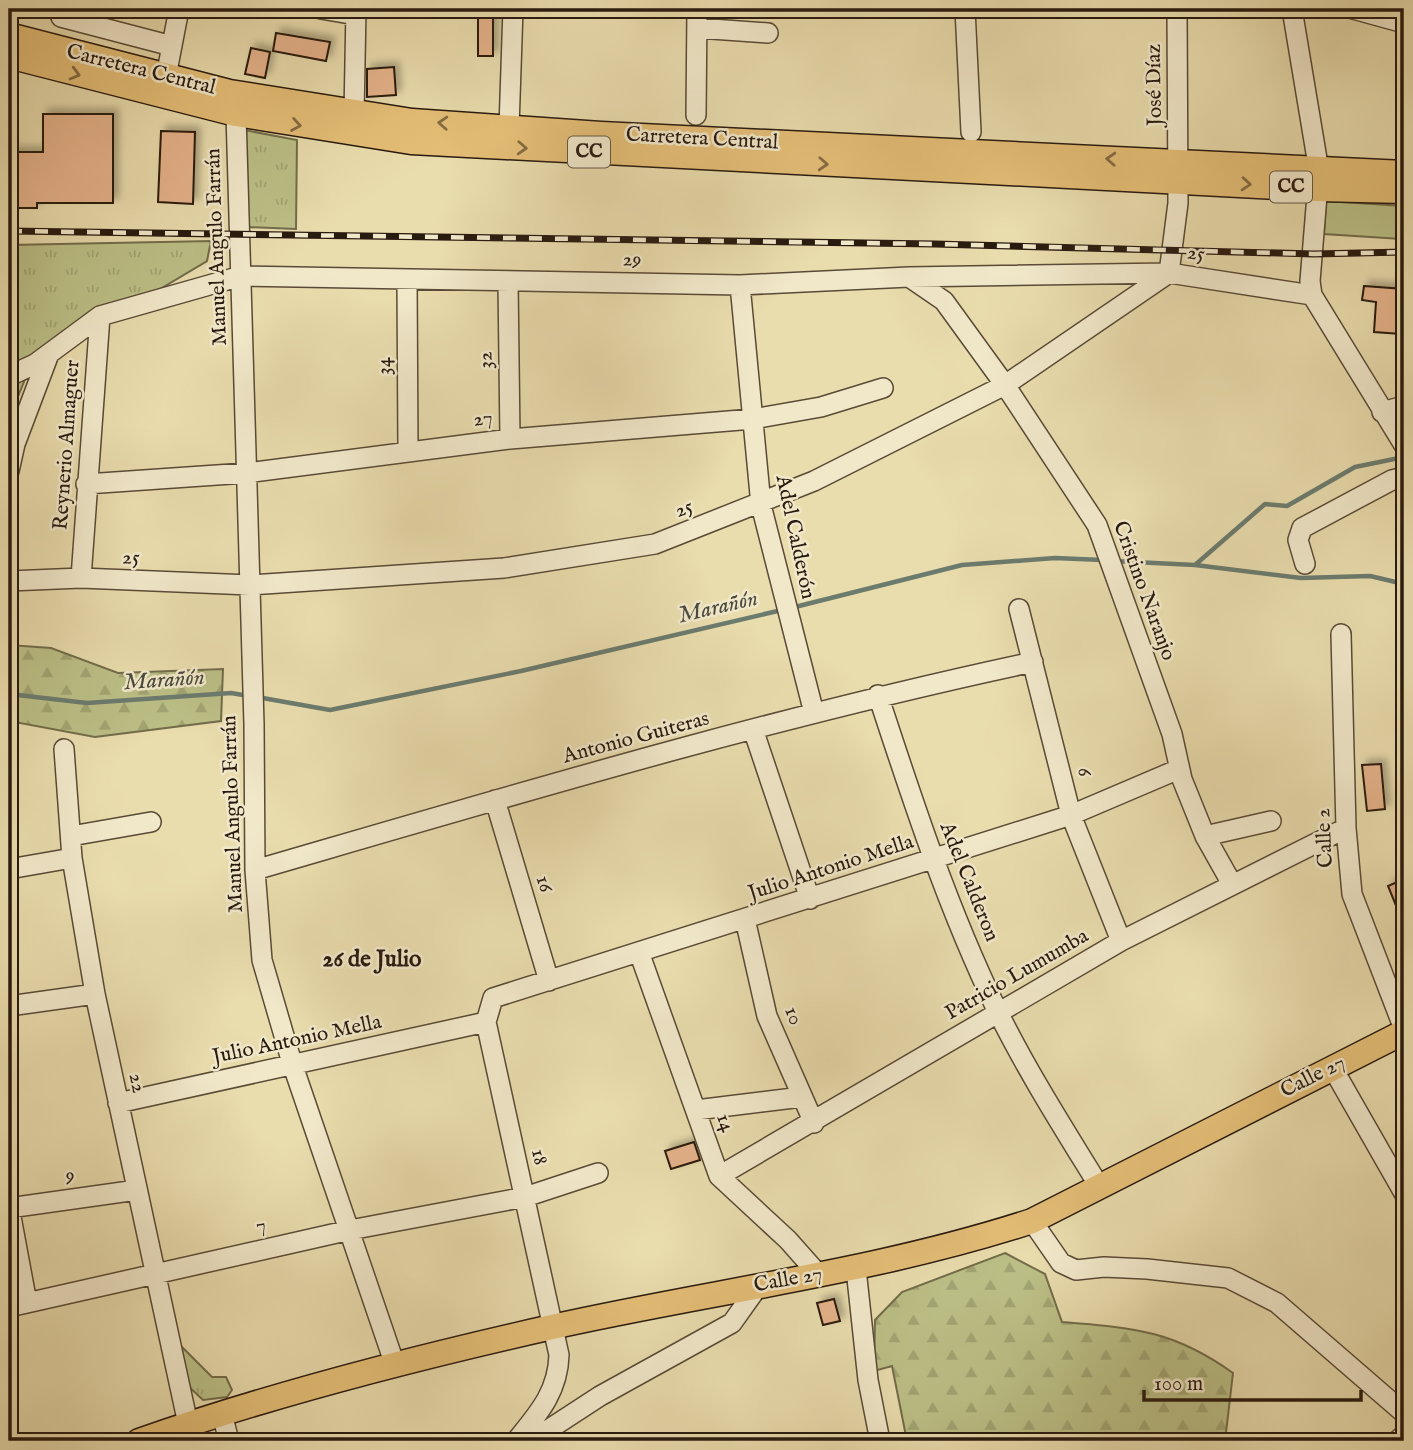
<svg xmlns="http://www.w3.org/2000/svg" width="1413" height="1450" viewBox="0 0 1413 1450" font-family="'IM FELL English',serif">
  <defs>
    <pattern id="grass-tufts" width="24" height="20" patternUnits="userSpaceOnUse" patternTransform="scale(1.75)"><rect width="24" height="20" fill="#bbbf86"/><path d="M3 7l-1-3M5 7V3M7 7l1-3M15 17l-1-3M17 17v-4M19 17l1-3" fill="none" stroke="#a1a472"/></pattern>
    <pattern id="forest-firs" width="22" height="20" patternUnits="userSpaceOnUse" patternTransform="scale(1.75)"><rect width="22" height="20" fill="#bbbf86"/><path d="M5 1l3.5 6h-7zM16 11l3.5 6h-7z" fill="#a1a472"/></pattern>
    <filter id="shadow"><feDropShadow dx="5" dy="-5" stdDeviation="3.5" flood-color="#0004"/></filter>
  </defs>
  <rect width="100%" height="100%" fill="#e9dcad"/>
  <filter id="stains"><feTurbulence type="fractalNoise" baseFrequency=".00286" numOctaves="4"/><feColorMatrix values="0 0 0 0 .2 0 0 0 0 .09 0 0 0 0 .02 0 0 0 .5 -.17"/></filter>
  <radialGradient id="worn" r=".72"><stop offset=".6" stop-color="#630" stop-opacity="0"/><stop offset="1" stop-color="#630" stop-opacity=".3"/></radialGradient>
  <path fill="url(#grass-tufts)" stroke="#726c4a" stroke-width="2" d="M244,130L297,140L296,229L246,227Z
    M211,241L207,261L160,289L117,302L34,357L9,419V245Z
    M181,1346L212,1377H226L232,1390L227,1397L203,1400L188,1386L176,1347Z"/>
  <path fill="url(#forest-firs)" stroke="#726c4a" stroke-width="2" d="M9,645L51,648L118,673L223,669L221,721L95,737L9,721Z
    M1005,1253L1045,1274L1062,1322C1134,1328 1173,1330 1233,1373L1225,1441H907L892,1366L874,1371L875,1320L902,1292Z"/>
  <path fill="#bbbf86" stroke="#726c4a" stroke-width="2" d="M1326,201L1403,206L1401,239L1324,234Z"/>
  <g fill="none" stroke-linecap="round" stroke-linejoin="round">
    <path stroke="#6b7b6e" stroke-width="4.5" d="M1114,561L1195,565L1265,504L1287,506L1355,467L1404,457
      M1195,565L1301,578L1370,576L1404,584
      M791,608L962,565L1055,558L1102,560
      M9,694L87,703L231,693L249,696
      M257,697L330,710L521,671L782,610"/>
  </g>
  <path fill="#e4b189" stroke="#291a0f" stroke-width="2" filter="url(#shadow)" d="M478,9H493V56H478Z
    M276,33L330,42L326,61L273,51Z
    M251,48L270,52L265,78L245,74Z
    M394,67L396,95L367,97V69Z
    M43,114H113V203H37V208H9V152H43Z
    M161,131L195,132L193,204L158,202Z
    M1364,286L1404,289L1401,334L1374,332L1376,302L1362,300Z
    M1381,764L1385,809L1367,811L1362,765Z
    M1404,879V925L1388,886Z
    M694,1142L700,1160L671,1169L665,1151Z
    M834,1299L840,1321L823,1325L817,1303Z"/>
  <g fill="none" stroke-linecap="round" stroke-linejoin="round">
    <g stroke="#594a36" stroke-width="22">
      <path id="minor" d="M321,9L356,15
        M965,9L971,132
        M1292,9L1319,171L1310,281L1312,295L1404,445
        M1353,9L1404,23
        M61,17L172,46
        M697,28L768,33
        M164,87L179,9
        M236,114L254,724L255,870L262,960L292,1063L395,1365
        M354,114L356,9
        M696,115L697,9
        M509,127L513,9
        M1169,273L1178,203L1177,9
        M909,277L944,301L1005,385L1097,525L1172,734L1182,779L1205,836L1232,884
        M407,279L408,452
        M508,281L510,439
        M740,285L761,505L814,713
        M9,376L35,364L100,316L241,276L740,285L909,277L1169,273L1312,295
        M1382,412L1404,406
        M9,471L15,444L49,354
        M86,484L246,473L510,439L753,419L821,407L883,388
        M1305,564L1298,540L1302,528L1392,480L1404,477
        M81,578L100,316
        M9,581L81,578L250,585L504,568L655,544L814,481L1005,385L1169,273
        M1019,609L1071,815L1121,941
        M1341,634L1346,828L1352,894L1404,1029
        M878,695C913,802 948,909 997,1010C1027,1071 1064,1129 1099,1186
        M753,729L810,899
        M64,749L72,858L95,994L188,1424
        M495,800L549,981
        M71,836L151,822
        M1205,836L1271,821
        M9,869L72,858
        M255,870C513,795 770,718 1033,662
        M745,919L767,1016L814,1123
        M639,952L719,1176L788,1240L819,1275
        M9,1006L95,994
        M1332,1067L1404,1193
        M118,1103L486,1022
        M696,1110L802,1097
        M719,1176L1121,941L1346,828
        M9,1206L27,1303
        M9,1208L137,1190
        M1032,1221L1061,1263L1076,1270L1104,1267L1147,1269L1228,1278L1277,1303L1404,1413
        M856,1269L868,1380L880,1441
        M9,1307L350,1230L525,1197L598,1173
        M222,1414L229,1441
        M516,1441C538,1414 558,1392 559,1355L486,1022L493,998L1071,815L1179,769
        M531,1441L600,1396L732,1323L759,1285
        M1397,1441L1404,1435"/>
    </g>
    <g stroke="#291a0f" stroke-width="27">
      <path id="major" d="M9,35L230,92L412,121L601,134L1404,173
        M9,56L236,114L411,142L1318,189L1404,191
        M139,1441C273,1394 414,1358 552,1327C713,1291 876,1272 1032,1221L1404,1032"/>
    </g>
    <use href="#minor" stroke="#f1e8ca" stroke-width="19"/>
    <use href="#major" stroke="#e4be76" stroke-width="24"/>
    <g stroke="#291a0f" stroke-width="7">
      <path id="rail" d="M9,231L935,244L1314,254L1404,252"/>
    </g>
    <use href="#rail" stroke="#f1e8ca" stroke-width="4.5" stroke-dasharray="13" stroke-linecap="butt"/>
  </g>
  <defs><path id="oneway-chevron" d="M-2-3.5L2.5 0L-2 3.5" fill="none" stroke-width="1.6" stroke-linecap="round" stroke-linejoin="round" transform="scale(1.75)"/></defs>
  <g stroke="#866c42">
    <use href="#oneway-chevron" transform="translate(75 74) rotate(15)"/>
    <use href="#oneway-chevron" transform="translate(443 123) rotate(-177)"/>
    <use href="#oneway-chevron" transform="translate(296 125) rotate(10)"/>
    <use href="#oneway-chevron" transform="translate(522 148) rotate(3)"/>
    <use href="#oneway-chevron" transform="translate(1111 159) rotate(-177)"/>
    <use href="#oneway-chevron" transform="translate(823 164) rotate(3)"/>
    <use href="#oneway-chevron" transform="translate(1246 184) rotate(4)"/>
  </g>
  <g text-anchor="middle" dominant-baseline="central" stroke-width="5" stroke-linejoin="round" paint-order="stroke">
    <g fill="#f1e8ca" stroke="#655847" stroke-width="2">
      <rect x="568" y="136.5" width="42" height="31" rx="5"/>
      <rect x="1270" y="171.5" width="42" height="31" rx="5"/>
    </g>
    <g font-size="19" font-weight="bold" fill="#291a0f">
      <text x="589" y="152">CC</text>
      <text x="1291" y="187">CC</text>
    </g>
    <g font-size="21" fill="#291a0f" stroke="#f1e8ca">
      <text transform="translate(141 70) rotate(14)">Carretera Central</text>
      <text transform="translate(1155 85) rotate(-91)">José Díaz</text>
      <text transform="translate(702 139) rotate(3)">Carretera Central</text>
      <text transform="translate(217 247) rotate(-92)">Manuel Angulo Farrán</text>
      <text transform="translate(1196 254) rotate(9)">25</text>
      <text transform="translate(632 260) rotate(1)">29</text>
      <text transform="translate(486 360) rotate(-91)">32</text>
      <text transform="translate(384 366) rotate(-90)">34</text>
      <text transform="translate(483 419) rotate(-7)">27</text>
      <text transform="translate(67 445) rotate(-86)">Reynerio Almaguer</text>
      <text transform="translate(684 509) rotate(-20)">25</text>
      <text transform="translate(795 537) rotate(78)">Adel Calderón</text>
      <text transform="translate(131 558) rotate(2)">25</text>
      <text transform="translate(1144 591) rotate(70)">Cristino Naranjo</text>
      <text transform="translate(636 738) rotate(-15)">Antonio Guiteras</text>
      <text transform="translate(1084 772) rotate(76)">6</text>
      <text transform="translate(233 814) rotate(-92)">Manuel Angulo Farrán</text>
      <text transform="translate(1325 838) rotate(-93)">Calle 2</text>
      <text transform="translate(831 868) rotate(-18)">Julio Antonio Mella</text>
      <text transform="translate(969 882) rotate(68)">Adel Calderon</text>
      <text transform="translate(544 884) rotate(73)">16</text>
      <text transform="translate(1017 975) rotate(-30)">Patricio Lumumba</text>
      <text transform="translate(793 1016) rotate(69)">10</text>
      <text transform="translate(297 1040) rotate(-12)">Julio Antonio Mella</text>
      <text transform="translate(1313 1077) rotate(-27)">Calle 27</text>
      <text transform="translate(137 1083) rotate(78)">22</text>
      <text transform="translate(725 1123) rotate(71)">14</text>
      <text transform="translate(539 1157) rotate(77)">18</text>
      <text transform="translate(70 1176) rotate(-8)">9</text>
      <text transform="translate(261 1226) rotate(-12)">7</text>
      <text transform="translate(788 1280) rotate(-10)">Calle 27</text>
    </g>
    <g font-size="23" font-style="italic" fill="#4a4a3e" stroke="#f1e8ca">
      <text transform="translate(718 607) rotate(-13)">Marañón</text>
      <text transform="translate(164 680) rotate(-4)">Marañón</text>
    </g>
    <g font-size="23" font-weight="bold" fill="#291a0f" stroke="#f1e8ca">
      <text x="372" y="959">26 de Julio</text>
    </g>
  </g>
  <rect width="1413" height="1450" fill="none" stroke="#e9dcad" stroke-width="35"/>
  <rect x="10" y="10" width="1392" height="1429" fill="none" stroke="#291a0f" stroke-width="3.5"/>
  <rect x="18" y="18" width="1378" height="1415" fill="none" stroke="#291a0f" stroke-width="2"/>
  <path d="M1144 1390v10h217v-10" fill="none" stroke="#291a0f" stroke-width="3.5"/>
  <text x="1154" y="1390" font-size="21" fill="#291a0f" stroke="#f1e8ca" stroke-width="5" paint-order="stroke">100 m</text>
  <rect width="100%" height="100%" filter="url(#stains)"/>
  <rect width="100%" height="100%" fill="url(#worn)"/>
</svg>
